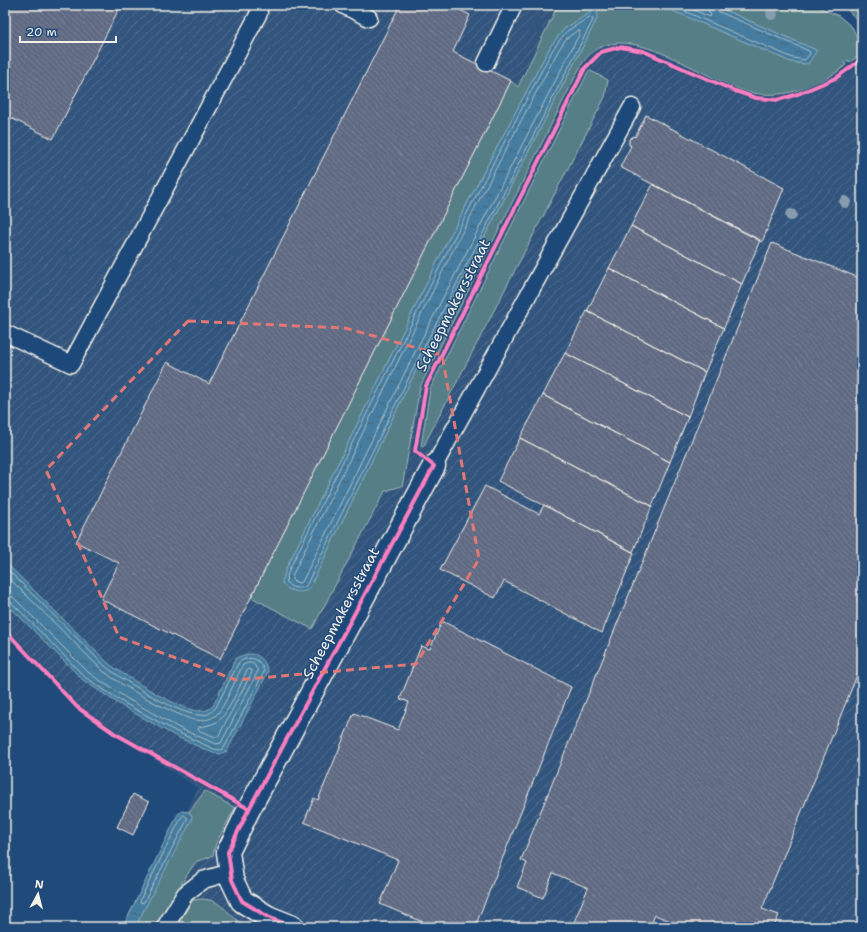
<svg xmlns="http://www.w3.org/2000/svg" width="867" height="932" viewBox="0 0 867 932" font-family="'Shantell Sans',sans-serif">
  <defs>
    <pattern id="industrial-furrows" width="10" height="10" patternUnits="userSpaceOnUse"><rect width="10" height="10" fill="#33547d"/><path d="M-1 1l2-2M0 10L10 0M9 11l2-2" fill="none" stroke="#516d8f"/></pattern>
    <pattern id="water-ripples" width="26" height="14" patternUnits="userSpaceOnUse"><rect width="26" height="14" fill="#447c9f"/><path d="M2 4q2-2 4 0t4 0M15 11q2-2 4 0t4 0" fill="none" stroke="#466577"/></pattern>
    <pattern id="building-back-hatch" width="6" height="6" patternUnits="userSpaceOnUse"><rect width="6" height="6" fill="#616a83"/><path d="M-1 5l2 2M0 0l6 6M5-1l2 2" fill="none" stroke="#788095"/></pattern>
  </defs>
  <rect width="100%" height="100%" fill="#1f4a7a"/>
  <filter id="ink" filterUnits="userSpaceOnUse"><feTurbulence type="fractalNoise" baseFrequency=".025" numOctaves="2"/><feDisplacementMap in="SourceGraphic" scale="8" xChannelSelector="R" yChannelSelector="G"/><feConvolveMatrix kernelMatrix="1 2 1 2 8 2 1 2 1" color-interpolation-filters="sRGB"/></filter>
  <g filter="url(#ink)">
    <path fill="url(#industrial-furrows)" d="M5,5H715L732,15L862,57V927H128L198,788L78,710L5,631Z"/>
    <path fill="#547e86" stroke="#a4b8b7" fill-rule="evenodd" d="M558,5H660L791,62L805,64L816,50L713,5H814L839,16L852,27L862,47V53L850,62L848,60L844,63L846,65C820,86 786,99 753,93C705,85 614,2 579,69L420,387L403,482L402,486L385,491L312,629L251,597L511,81L518,87ZM593,11L597,19L424,354L309,589C298,592 290,593 282,583L286,569L450,236L550,47L564,29Z
      M845,5H862V25C857,18 848,13 845,5Z
      M589,70L608,80L605,97L423,447L421,446L430,389Z
      M205,791L235,808L216,843L213,855L208,858L197,861L194,864L154,927H135L192,816L189,812Z
      M202,899C225,900 229,919 248,927H176L193,900Z"/>
    <path fill="url(#water-ripples)" stroke="#8aabbc" d="M660,5H713L816,50V52L808,64L791,62Z
      M593,11L598,13L597,19L424,354L309,589C300,595 289,591 282,583L286,569L450,236L550,47L564,29Z
      M5,562L108,663C125,676 183,713 202,711C206,711 210,709 213,706L236,658C252,650 264,654 268,672L227,751L220,754L213,753L177,737L122,706L83,680L5,602Z
      M182,811L189,812L192,816L191,821L135,927H123L178,814Z"/>
    <g fill="none" stroke-linecap="round" stroke-linejoin="round">
      <path stroke="#aec2cb" stroke-width="1" d="M670,5L793,58L805,60L810,54L809,51L715,10L713,8V5
        M682,5L710,17L711,15L708,10V5
        M590,17L592,18L593,20L421,353L306,586C302,589 291,589 287,583C285,580 288,574 289,570L454,238L553,49L566,32Z
        M577,31H580V33L416,350L302,582L299,583L293,581L292,577L294,572L458,240L558,51L566,39Z
        M5,567L106,667C123,680 183,718 203,715C209,715 213,711 216,707L239,662C250,655 261,658 264,672L224,748L220,750L214,749L179,733L124,703L85,677L10,601L5,600
        M5,574L103,671C125,687 149,701 174,712C181,715 188,719 195,720C202,721 209,720 215,716C225,708 236,677 243,665L248,663H253L258,671L221,743L216,744L181,729L126,698L89,673L13,597L5,595
        M249,669L252,671L251,674L218,737H215L198,730L199,727C205,726 211,725 217,722C228,715 241,683 247,670Z
        M184,815L187,817V820L144,902L141,903L140,900L181,818Z"/>
    </g>
    <path fill="url(#building-back-hatch)" stroke="#f4f1e8" d="M5,5H121L53,139L5,115Z
      M400,5H450L470,15L453,52L511,81L220,659L101,599L119,563L76,542L167,362L209,384Z
      M646,115L784,188L762,242L620,167L631,146L629,145V139L634,136L635,137Z
      M653,184L760,240L742,284L631,226Z
      M631,226L742,284L724,328L609,268Z
      M772,243L862,279V589L857,601L862,604V663L762,909L779,915L774,927H685L655,915L650,927H572L588,888L553,873L543,898L517,887L527,863L521,860Z
      M609,268L724,328L705,372L587,311Z
      M587,311L705,372L688,417L565,353Z
      M565,353L688,417L670,462L543,395Z
      M543,395L670,462L652,506L520,438Z
      M520,438L652,506L633,552L498,481Z
      M485,486L539,514L544,505L634,553L602,633L504,581L495,598L440,570Z
      M442,621L571,687L475,927H435L380,904L398,860L304,822L314,798L318,800L354,713L398,730L409,702L400,699L421,646L430,649Z
      M133,794L149,802L133,835L117,827Z"/>
    <g fill="none" stroke-linecap="round" stroke-linejoin="round">
      <g stroke="#f4f1e8" stroke-width="19">
        <path id="service" d="M343,5L369,18
          M486,63L514,5
          M5,333L71,364L259,13L258,5
          M434,466L632,107
          M165,927L185,894L203,880L231,872"/>
      </g>
      <g stroke="#f4f1e8" stroke-width="25">
        <path id="minor" d="M293,927L268,917L242,901L232,880L228,852L249,809L434,466"/>
      </g>
      <use href="#service" stroke="#1f4a7a" stroke-width="16"/>
      <use href="#minor" stroke="#1f4a7a" stroke-width="22"/>
      <g stroke="#1f4a7a" stroke-width="6">
        <path id="cycleway" d="M5,630L77,707L114,733L249,809
          M293,927L268,917L242,901L232,880L228,852L249,809L434,466L415,451L426,386L585,68L601,52L620,47L643,51L735,91L756,98L778,100L798,94L836,78L862,59"/>
      </g>
      <use href="#cycleway" stroke="#ff80c0" stroke-width="4"/>
    </g>
    <g fill="#879cae">
      <circle cx="772" cy="14" r="6"/>
      <circle cx="845" cy="202" r="6"/>
      <circle cx="791" cy="215" r="6"/>
    </g>
  </g>
  <path fill="none" stroke="#e27875" stroke-width="3" stroke-dasharray="8 5" stroke-linejoin="round" d="M188,321L345,328L442,355L479,559L416,664L236,680L119,637L46,470Z"/>
  <g text-anchor="middle" dominant-baseline="central" stroke-width="3" stroke-linejoin="round" paint-order="stroke">
    <g font-size="15" fill="#f4f1e8" stroke="#1f4a7a">
      <text transform="translate(453 305) rotate(-63)">Scheepmakersstraat</text>
      <text transform="translate(341 613) rotate(-62)">Scheepmakersstraat</text>
    </g>
  </g>
  <rect width="867" height="932" fill="none" stroke="#1f4a7a" stroke-width="20"/>
  <rect x="10" y="10" width="847" height="912" fill="none" stroke="#f4f1e8" stroke-width="1.5" filter="url(#ink)"/>
  <g transform="translate(38 894) rotate(7)" stroke="#1f4a7a" stroke-width="3" paint-order="stroke">
  <path d="M0-3L7 15L0 10L-7 15Z" fill="#f4f1e8"/>
  <text y="-6" font-size="11" font-weight="bold" text-anchor="middle" fill="#f4f1e8">N</text>
  </g>
  <path d="M20 36v6h96v-6" fill="none" stroke="#f4f1e8" stroke-width="2"/>
  <text x="26" y="36" font-size="12" fill="#f4f1e8" stroke="#1f4a7a" stroke-width="3" paint-order="stroke">20 m</text>
</svg>
